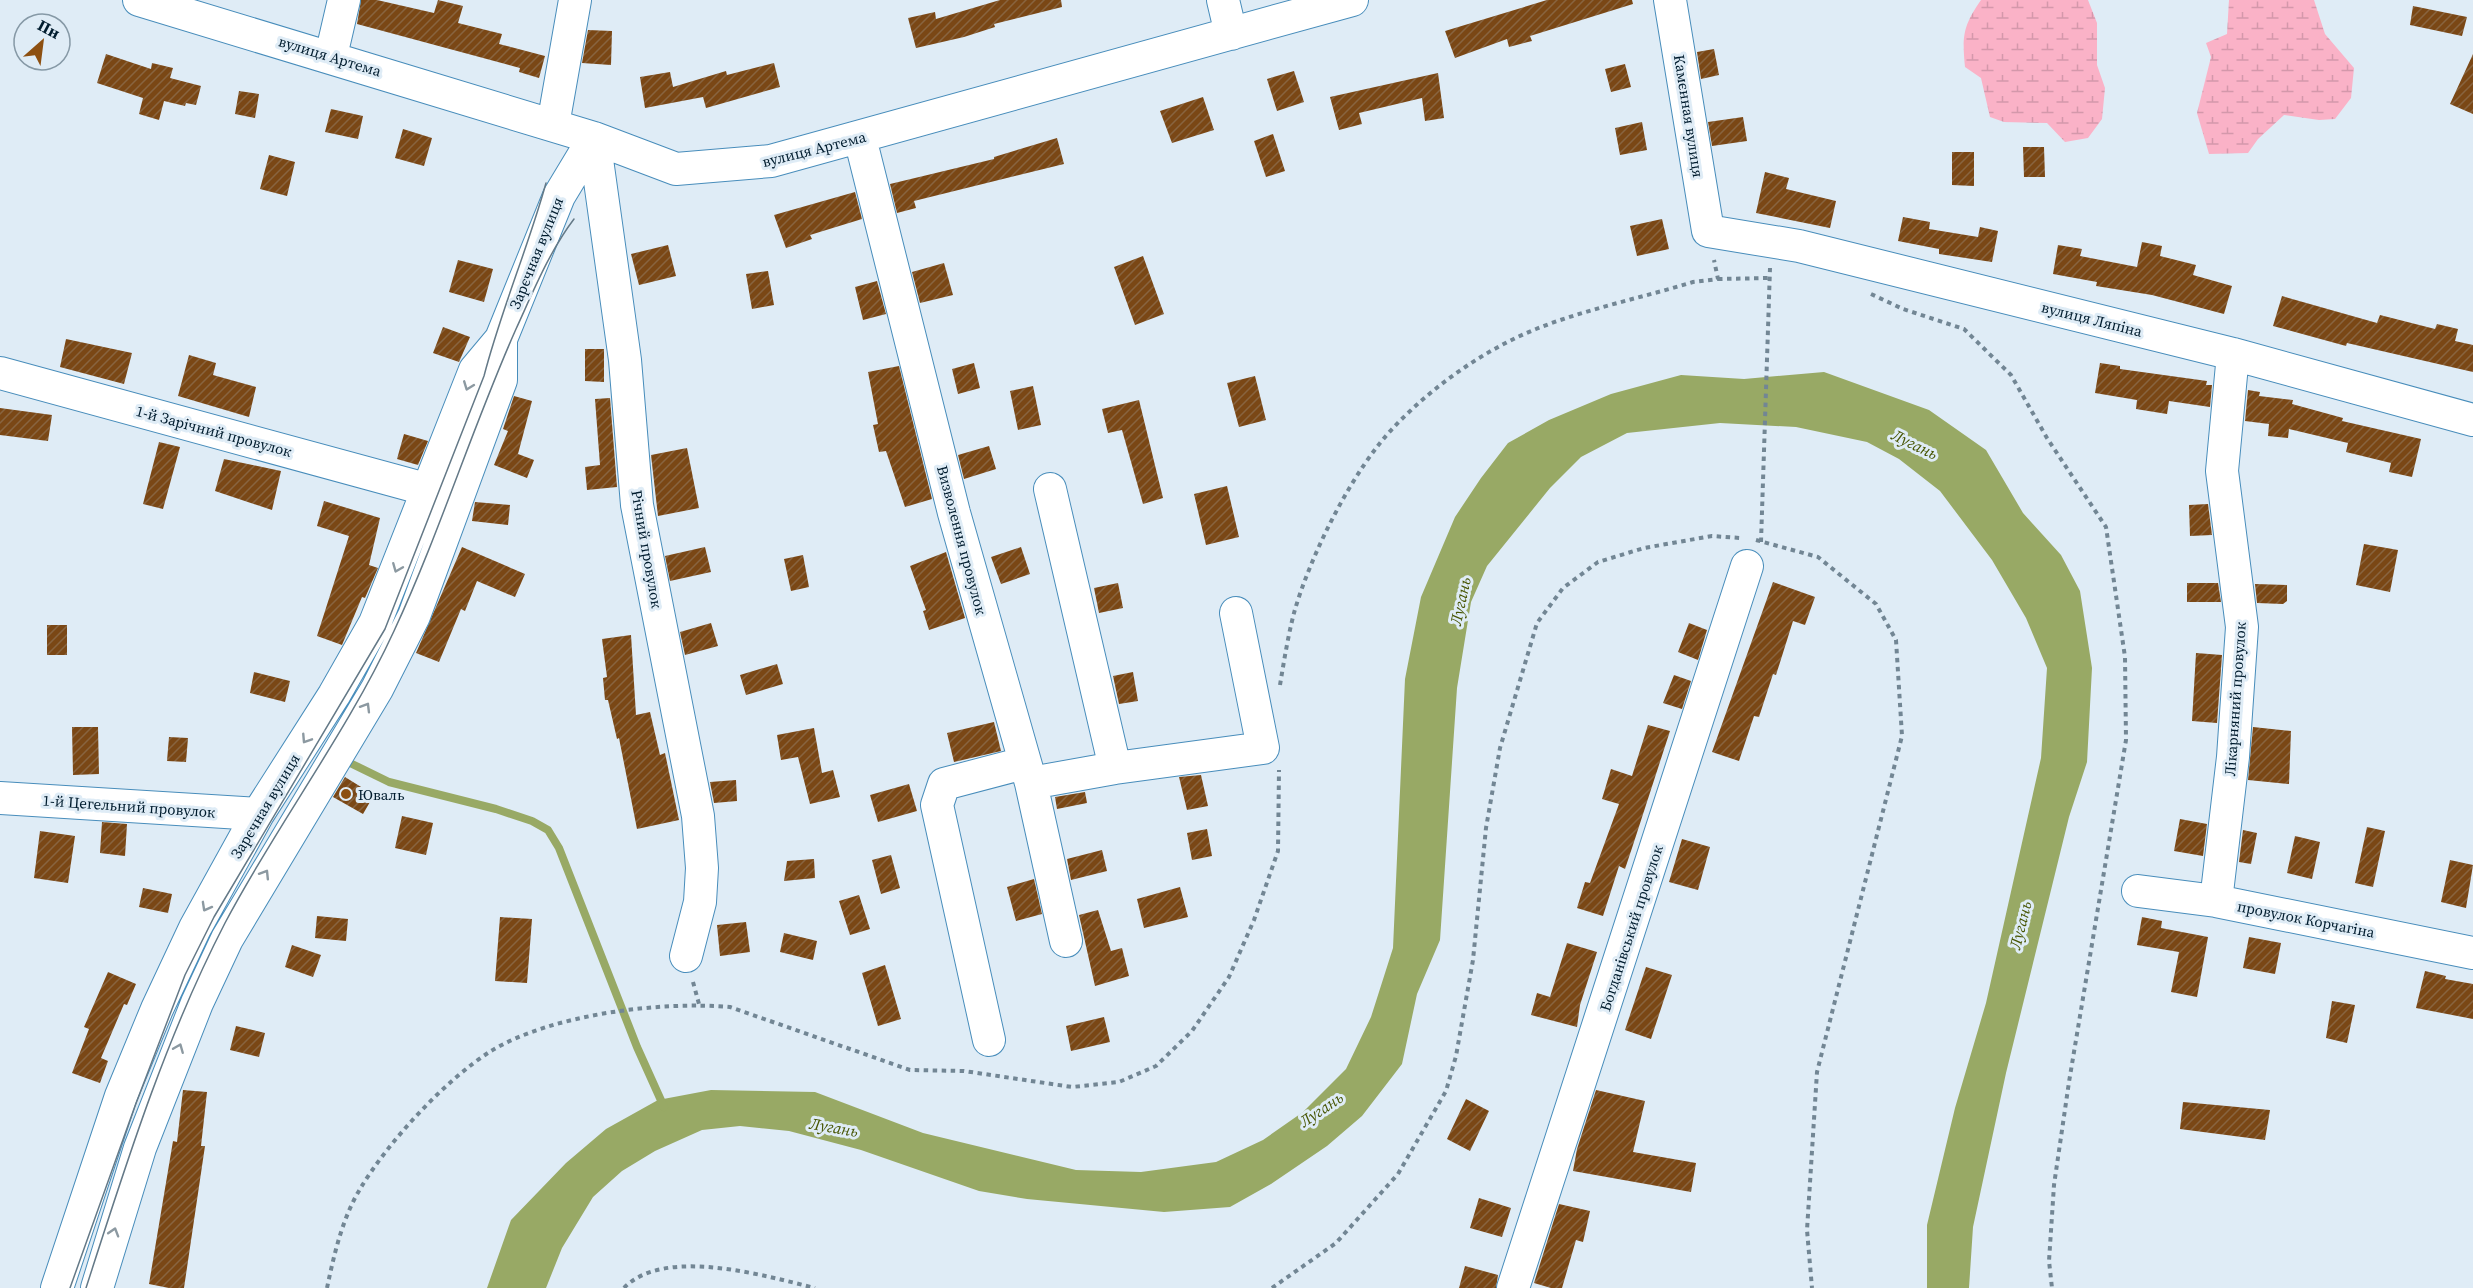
<svg xmlns="http://www.w3.org/2000/svg" width="2473" height="1288" viewBox="0 0 2473 1288" font-family="'Source Serif 4',serif">
  <defs>
    <pattern id="wetland-marsh" width="20" height="14" patternUnits="userSpaceOnUse" patternTransform="scale(1.5)"><rect width="20" height="14" fill="#fab2c7"/><path d="M1 5h8M5 5V1M11 12h8M15 12V8" fill="none" stroke="#d498ab"/></pattern>
    <pattern id="building-hatch" width="6" height="6" patternUnits="userSpaceOnUse" patternTransform="scale(1.5)"><rect width="6" height="6" fill="#7a4715"/><path d="M-1 1l2-2M0 6l6-6M5 7l2-2" fill="none" stroke="#886440"/></pattern>
  </defs>
  <rect width="100%" height="100%" fill="#dfecf6"/>
  <path fill="url(#wetland-marsh)" d="M1981,0H2088L2097,23V65L2105,88L2102,119L2088,138L2065,142L2047,123L2004,122L1990,117L1981,78L1965,67C1962,36 1963,26 1981,0Z
    M2229,0H2314L2325,34L2354,68L2351,98L2335,119L2319,120L2284,115L2258,139L2248,153L2209,154L2197,113L2211,57L2206,43L2227,34Z"/>
  <path fill="#98a965" d="M1824,372L1929,410L1986,450L2023,513L2061,555L2080,591L2092,668L2087,762L2069,817L2006,1073L1973,1227L1969,1288H1927V1225L1955,1108L1986,1003L2041,758L2047,668L2026,618L1992,560L1940,491L1899,459L1867,442L1796,427L1720,423L1627,433L1581,457L1550,488L1487,566L1471,602L1457,688L1440,940L1417,994L1402,1064L1362,1116L1327,1146L1271,1184L1230,1207L1164,1212L1027,1199L979,1191L861,1150L789,1131L740,1126L702,1130L655,1151L622,1171L593,1197L562,1248L546,1288H487L511,1220L566,1163L606,1129L658,1100L711,1090L815,1092L923,1133L1076,1170L1141,1172L1216,1162L1263,1140L1303,1112L1346,1069L1371,1017L1393,948L1405,679L1421,597L1455,517L1481,478L1508,443L1549,420L1611,394L1681,375L1744,379Z"/>
  <g fill="none" stroke-linecap="round" stroke-linejoin="round">
    <path stroke="#98a965" stroke-width="8" d="M350,763L389,782L496,809L532,821L548,830L559,848L637,1047L664,1107"/>
  </g>
  <path fill="url(#building-hatch)" d="M361,0H377L434,13L438,0L463,6L458,23L502,34L499,44L545,56L539,78L519,72L520,68L357,24Z
    M1000,0H1061L1062,7L994,24L995,27L964,37L916,48L908,18L935,12L936,19Z
    M1547,0H1632L1633,4L1530,36L1532,41L1509,47L1507,39L1455,58L1445,31Z
    M2413,6L2467,17L2462,36L2410,25Z
    M588,30L612,31L611,65L582,63Z
    M1714,49L1719,75L1701,79L1697,52Z
    M106,54L151,69L152,63L173,68L170,78L201,86L196,105L186,103L185,106L164,101L159,120L139,114L143,98L97,83Z
    M2473,54V114L2450,104Z
    M774,63L780,87L706,108L703,97L645,108L640,77L670,72L673,87L726,71L727,75Z
    M1625,64L1631,87L1611,92L1605,69Z
    M1294,71L1304,102L1277,111L1267,79Z
    M1438,73L1444,118L1425,121L1422,98L1359,113L1362,124L1339,130L1330,97Z
    M239,91L259,94L255,118L235,114Z
    M1203,97L1214,130L1172,143L1160,111Z
    M331,109L363,116L358,139L325,132Z
    M1743,117L1747,141L1712,146L1708,122Z
    M1642,122L1647,150L1620,155L1615,128Z
    M403,129L432,138L424,166L395,158Z
    M1273,134L1285,171L1266,177L1254,141Z
    M1057,138L1064,164L914,201L916,208L897,213L890,184L994,159V157Z
    M2023,147H2044L2045,177H2024Z
    M1952,152H1974V186L1952,185Z
    M269,155L295,162L287,196L260,189Z
    M1765,172L1789,178L1786,189L1836,201L1830,228L1756,213Z
    M855,192L862,219L810,235L812,239L786,248L774,215Z
    M1903,217L1930,222L1929,229L1978,237L1980,227L1998,231L1992,262L1939,254V249L1898,241Z
    M1662,219L1669,249L1637,256L1630,226Z
    M2142,242L2162,246L2160,256L2196,265L2193,275L2232,286L2224,314L2152,295L2096,286L2097,282L2053,274L2058,245L2082,249L2080,256L2137,267Z
    M668,245L676,276L639,285L631,254Z
    M1143,256L1164,314L1135,325L1114,267Z
    M458,260L493,269L484,302L449,292Z
    M944,263L953,295L920,303L912,272Z
    M768,271L774,305L752,309L746,274Z
    M877,281L886,314L863,320L855,287Z
    M2282,296L2377,323L2380,315L2435,329L2437,324L2458,329L2455,341L2473,345V372L2347,343L2346,346L2273,326Z
    M443,327L470,337L459,362L433,353Z
    M66,339L132,353L124,384L60,367Z
    M585,349H604V382L585,381Z
    M189,355L216,363L213,375L256,387L249,417L178,396Z
    M974,363L980,388L958,394L952,369Z
    M2100,363L2120,366V369L2207,381L2206,385H2212L2210,407L2169,401L2167,414L2136,409L2137,400L2095,393Z
    M899,366L932,499L905,507L886,451L879,452L873,425L878,424L868,372Z
    M1255,376L1266,420L1239,427L1227,383Z
    M1033,386L1041,425L1018,430L1010,391Z
    M2248,390L2260,392L2259,396L2293,400L2292,404L2343,418L2342,421L2421,439L2412,477L2389,472L2391,463L2346,452L2348,443L2289,429L2288,438L2268,436L2269,424L2245,421Z
    M514,396L532,401L518,454L534,460L527,478L494,465L508,431L503,429Z
    M610,398L617,487L587,490L585,467L600,465L595,399Z
    M1139,400L1163,498L1143,504L1122,430L1108,433L1102,409Z
    M0,408L52,415L48,441L0,435Z
    M404,434L428,441L418,465L397,459Z
    M159,442L180,447L163,509L143,504Z
    M989,446L996,469L964,479L958,455Z
    M687,448L699,508L658,516L651,455Z
    M224,459L281,471L272,510L215,491Z
    M1227,486L1239,537L1206,545L1194,494Z
    M324,501L380,518L369,565L378,568L365,598L362,597L342,645L317,636L349,536L317,526Z
    M475,502L510,505L508,525L472,521Z
    M2208,504L2212,535L2190,536L2189,505Z
    M2364,544L2398,550L2390,592L2356,585Z
    M462,547L525,574L515,597L477,581L465,611L461,609L439,662L416,653Z
    M705,547L711,572L670,581L665,556Z
    M1021,547L1030,574L1001,584L991,557Z
    M946,552L965,618L929,630L923,611L926,610L910,566Z
    M803,555L809,587L791,591L784,559Z
    M1773,582L1815,597L1805,625L1793,621L1776,675L1773,674L1759,717L1754,716L1739,761L1712,752Z
    M1118,583L1123,608L1099,613L1094,588Z
    M2187,583H2218L2221,602H2187Z
    M2255,584L2287,585V601L2283,604L2257,603Z
    M711,623L718,646L685,655L680,632Z
    M1689,623L1707,630L1698,660L1678,652Z
    M47,625H67V655H47Z
    M631,635L636,715L650,712L660,755L665,753L679,820L637,829L619,738L617,739L608,700H605L603,678L607,677L602,639Z
    M2196,653L2222,655L2217,723L2192,721Z
    M777,664L783,684L746,695L740,675Z
    M254,672L290,681L285,702L250,693Z
    M1133,672L1138,701L1119,704L1113,676Z
    M1674,675L1691,681L1682,709L1663,703Z
    M994,722L1001,751L954,762L947,733Z
    M1648,725L1670,731L1633,845L1625,869L1619,866L1603,916L1577,908L1585,882L1590,883L1619,804L1602,799L1611,769L1632,776Z
    M72,727H98L99,774L73,775Z
    M2253,727L2291,731L2289,784L2248,780Z
    M814,728L822,773L833,770L840,797L810,804L798,757L781,760L777,735Z
    M169,737L188,738L186,762L167,761Z
    M1201,775L1208,806L1187,810L1179,777Z
    M345,777L374,795L363,814L333,797Z
    M736,780L737,801L714,803L710,782Z
    M909,784L917,811L878,822L870,795Z
    M1085,792L1087,803L1057,809L1055,797Z
    M402,816L433,823L426,855L395,848Z
    M2180,819L2207,824L2203,856L2174,851Z
    M102,822L127,824L125,856L100,853Z
    M2367,827L2385,831L2373,887L2355,883Z
    M1207,829L1212,856L1192,860L1187,833Z
    M2243,830L2257,833L2251,864L2239,862Z
    M40,831L75,836L68,883L34,878Z
    M2295,836L2320,842L2312,879L2287,873Z
    M1682,839L1710,847L1698,890L1669,882Z
    M1102,850L1107,871L1071,880L1067,859Z
    M891,855L900,888L881,894L872,860Z
    M814,859L815,878L784,881L787,861Z
    M2450,860L2473,865L2466,908L2441,902Z
    M1034,879L1042,914L1016,921L1007,887Z
    M1180,887L1188,917L1144,928L1137,899Z
    M143,888L172,894L168,913L139,907Z
    M859,895L870,929L850,935L839,901Z
    M1098,910L1111,951L1122,948L1129,976L1095,986L1079,915Z
    M317,916L348,919L346,941L315,938Z
    M500,917L532,919L527,983L495,981Z
    M2142,917L2162,921L2161,928L2208,937L2197,997L2171,992L2179,952L2137,945Z
    M746,922L750,952L720,956L717,925Z
    M784,933L817,941L813,960L780,952Z
    M2249,937L2281,943L2275,974L2243,968Z
    M1567,943L1597,952L1580,1005L1577,1027L1531,1015L1537,993L1550,997Z
    M292,945L321,955L313,977L285,967Z
    M885,965L901,1019L878,1026L862,973Z
    M1646,967L1672,975L1651,1039L1625,1030Z
    M2425,971L2446,976L2445,979L2473,984V1019L2416,1008Z
    M108,972L136,984L127,1005L124,1004L101,1058L108,1061L100,1083L72,1073L89,1029L84,1027Z
    M2332,1001L2355,1005L2347,1043L2326,1038Z
    M1104,1017L1110,1042L1071,1051L1066,1026Z
    M236,1026L265,1033L259,1057L230,1050Z
    M183,1090L207,1092L201,1146H205L184,1288H169L149,1284L173,1141L177,1142Z
    M1596,1090L1645,1101L1633,1152L1696,1163L1691,1192L1573,1171L1577,1149Z
    M1466,1099L1489,1111L1470,1151L1447,1139Z
    M2183,1102L2270,1110L2265,1140L2180,1129Z
    M1479,1198L1511,1208L1502,1237L1470,1228Z
    M1559,1204L1590,1211L1583,1242L1576,1240L1562,1288H1551L1534,1283Z
    M1465,1266L1498,1275L1496,1288H1459Z"/>
  <g fill="none" stroke-linecap="round" stroke-linejoin="round">
    <g stroke="#488dbb" stroke-width="34">
      <path id="minor" d="M139,0L594,138L676,169L771,161L1352,0
        M1223,0L1231,34
        M1670,0L1708,231L1799,246L2233,354L2473,420
        M331,56L344,0
        M553,125L575,0
        M594,138L625,360L637,505L698,816L702,868L700,902L686,956
        M860,138L954,513L1031,783L1066,941
        M0,373L429,490
        M1050,489L1115,768
        M1031,783L1115,768L1263,748L1236,613
        M0,798L258,814
        M2138,891L2216,901L2473,953
        M2216,901L2233,757L2242,627L2222,471L2233,354
        M989,1040L937,805L944,784L1024,763
        M57,1288L121,1096L157,1009L195,928L258,814L334,695L375,623L475,370L501,339L559,196L594,138
        M97,1288L140,1148L197,1003L227,939L377,689L414,616L501,380V339
        M1513,1288L1747,566"/>
    </g>
    <path stroke="#728694" stroke-width="4" stroke-dasharray="4.5 4.5" stroke-linecap="butt" d="M1718,279L1769,278
      M1871,294L1903,309L1964,329L2011,375L2047,438L2106,527L2125,657L2126,740L2069,1082L2054,1185L2049,1261L2052,1288
      M1756,540L1818,557L1876,604L1896,640L1902,736L1817,1072L1807,1230L1812,1288
      M1761,542L1770,268
      M1280,685C1284,661 1288,636 1294,613C1310,556 1353,469 1395,426C1433,386 1484,350 1536,329C1586,309 1641,298 1693,282L1718,279L1714,260
      M693,982L699,1004
      M327,1288C334,1255 342,1219 360,1189C388,1142 445,1080 491,1051C552,1014 661,1001 730,1007L910,1070L964,1071L1072,1087L1119,1082L1156,1066L1192,1031L1229,977L1254,920L1278,851L1279,770
      M624,1288C664,1246 766,1276 815,1288
      M1272,1288L1336,1243L1398,1174L1446,1091L1456,1056L1473,960L1486,828L1500,748L1537,623L1563,588L1598,562L1644,548L1712,536L1740,538"/>
    <use href="#minor" stroke="#fff" stroke-width="32"/>
    <path stroke="#647987" stroke-width="1.5" d="M70,1288L135,1106L185,975L214,917L385,629L484,376C501,310 528,248 546,183
      M86,1288C126,1164 165,1039 225,923C277,824 347,733 394,631C440,532 472,428 516,329C533,292 549,252 574,219"/>
  </g>
  <defs><path id="oneway-chevron" d="M-2-3.5L2.5 0L-2 3.5" fill="none" stroke-width="1.6" stroke-linecap="round" stroke-linejoin="round" transform="scale(1.5)"/></defs>
  <g stroke="#8c99a1">
    <use href="#oneway-chevron" transform="translate(468 386) rotate(111)"/>
    <use href="#oneway-chevron" transform="translate(397 568) rotate(112)"/>
    <use href="#oneway-chevron" transform="translate(366 707) rotate(-59)"/>
    <use href="#oneway-chevron" transform="translate(306 739) rotate(123)"/>
    <use href="#oneway-chevron" transform="translate(265 874) rotate(-58)"/>
    <use href="#oneway-chevron" transform="translate(206 907) rotate(119)"/>
    <use href="#oneway-chevron" transform="translate(179 1048) rotate(-68)"/>
    <use href="#oneway-chevron" transform="translate(114 1232) rotate(-73)"/>
  </g>
  <circle fill="#8d5011" stroke="#dfecf6" stroke-width="2" cx="346" cy="794" r="6"/>
  <g text-anchor="middle" dominant-baseline="central" stroke-width="6" stroke-linejoin="round" paint-order="stroke">
    <g font-size="15" fill="#001c2e" stroke="#dfecf6">
      <text transform="translate(330 56) rotate(17)">вулиця Артема</text>
      <text transform="translate(1689 116) rotate(81)">Камєнная вулиця</text>
      <text transform="translate(814 149) rotate(-14)">вулиця Артема</text>
      <text transform="translate(536 253) rotate(-68)">Зарєчная вулиця</text>
      <text transform="translate(2092 319) rotate(14)">вулиця Ляпіна</text>
      <text transform="translate(214 431) rotate(15)">1-й Зарічний провулок</text>
      <text transform="translate(962 540) rotate(75)">Визволення провулок</text>
      <text transform="translate(647 549) rotate(80)">Річний провулок</text>
      <text transform="translate(2235 699) rotate(-86)">Лікарняний провулок</text>
      <text transform="translate(129 806) rotate(4)">1-й Цегельний провулок</text>
      <text transform="translate(265 806) rotate(-59)">Зарєчная вулиця</text>
      <text transform="translate(2306 919) rotate(11)">провулок Корчагіна</text>
      <text transform="translate(1631 928) rotate(-72)">Богданівський провулок</text>
    </g>
    <g font-size="15" fill="#001c2e" stroke="#dfecf6" text-anchor="start">
      <text x="358" y="794">Юваль</text>
    </g>
    <g font-size="16" font-style="italic" fill="#475503" stroke="#dfecf6">
      <text transform="translate(1915 444) rotate(26)">Лугань</text>
      <text transform="translate(1460 601) rotate(-78)">Лугань</text>
      <text transform="translate(2020 925) rotate(-76)">Лугань</text>
      <text transform="translate(1321 1109) rotate(-34)">Лугань</text>
      <text transform="translate(834 1127) rotate(10)">Лугань</text>
    </g>
  </g>
  <g transform="translate(42 42) rotate(28)"><circle r="28" fill="#dfecf6" stroke="#8699a6" stroke-width="1.5"/>
  <path d="M0-4.5L10 22L0 15L-10 22Z" fill="#8d5011"/>
  <text y="-9" font-size="16" font-weight="bold" text-anchor="middle" fill="#001c2e">Пн</text>
  </g>
</svg>
